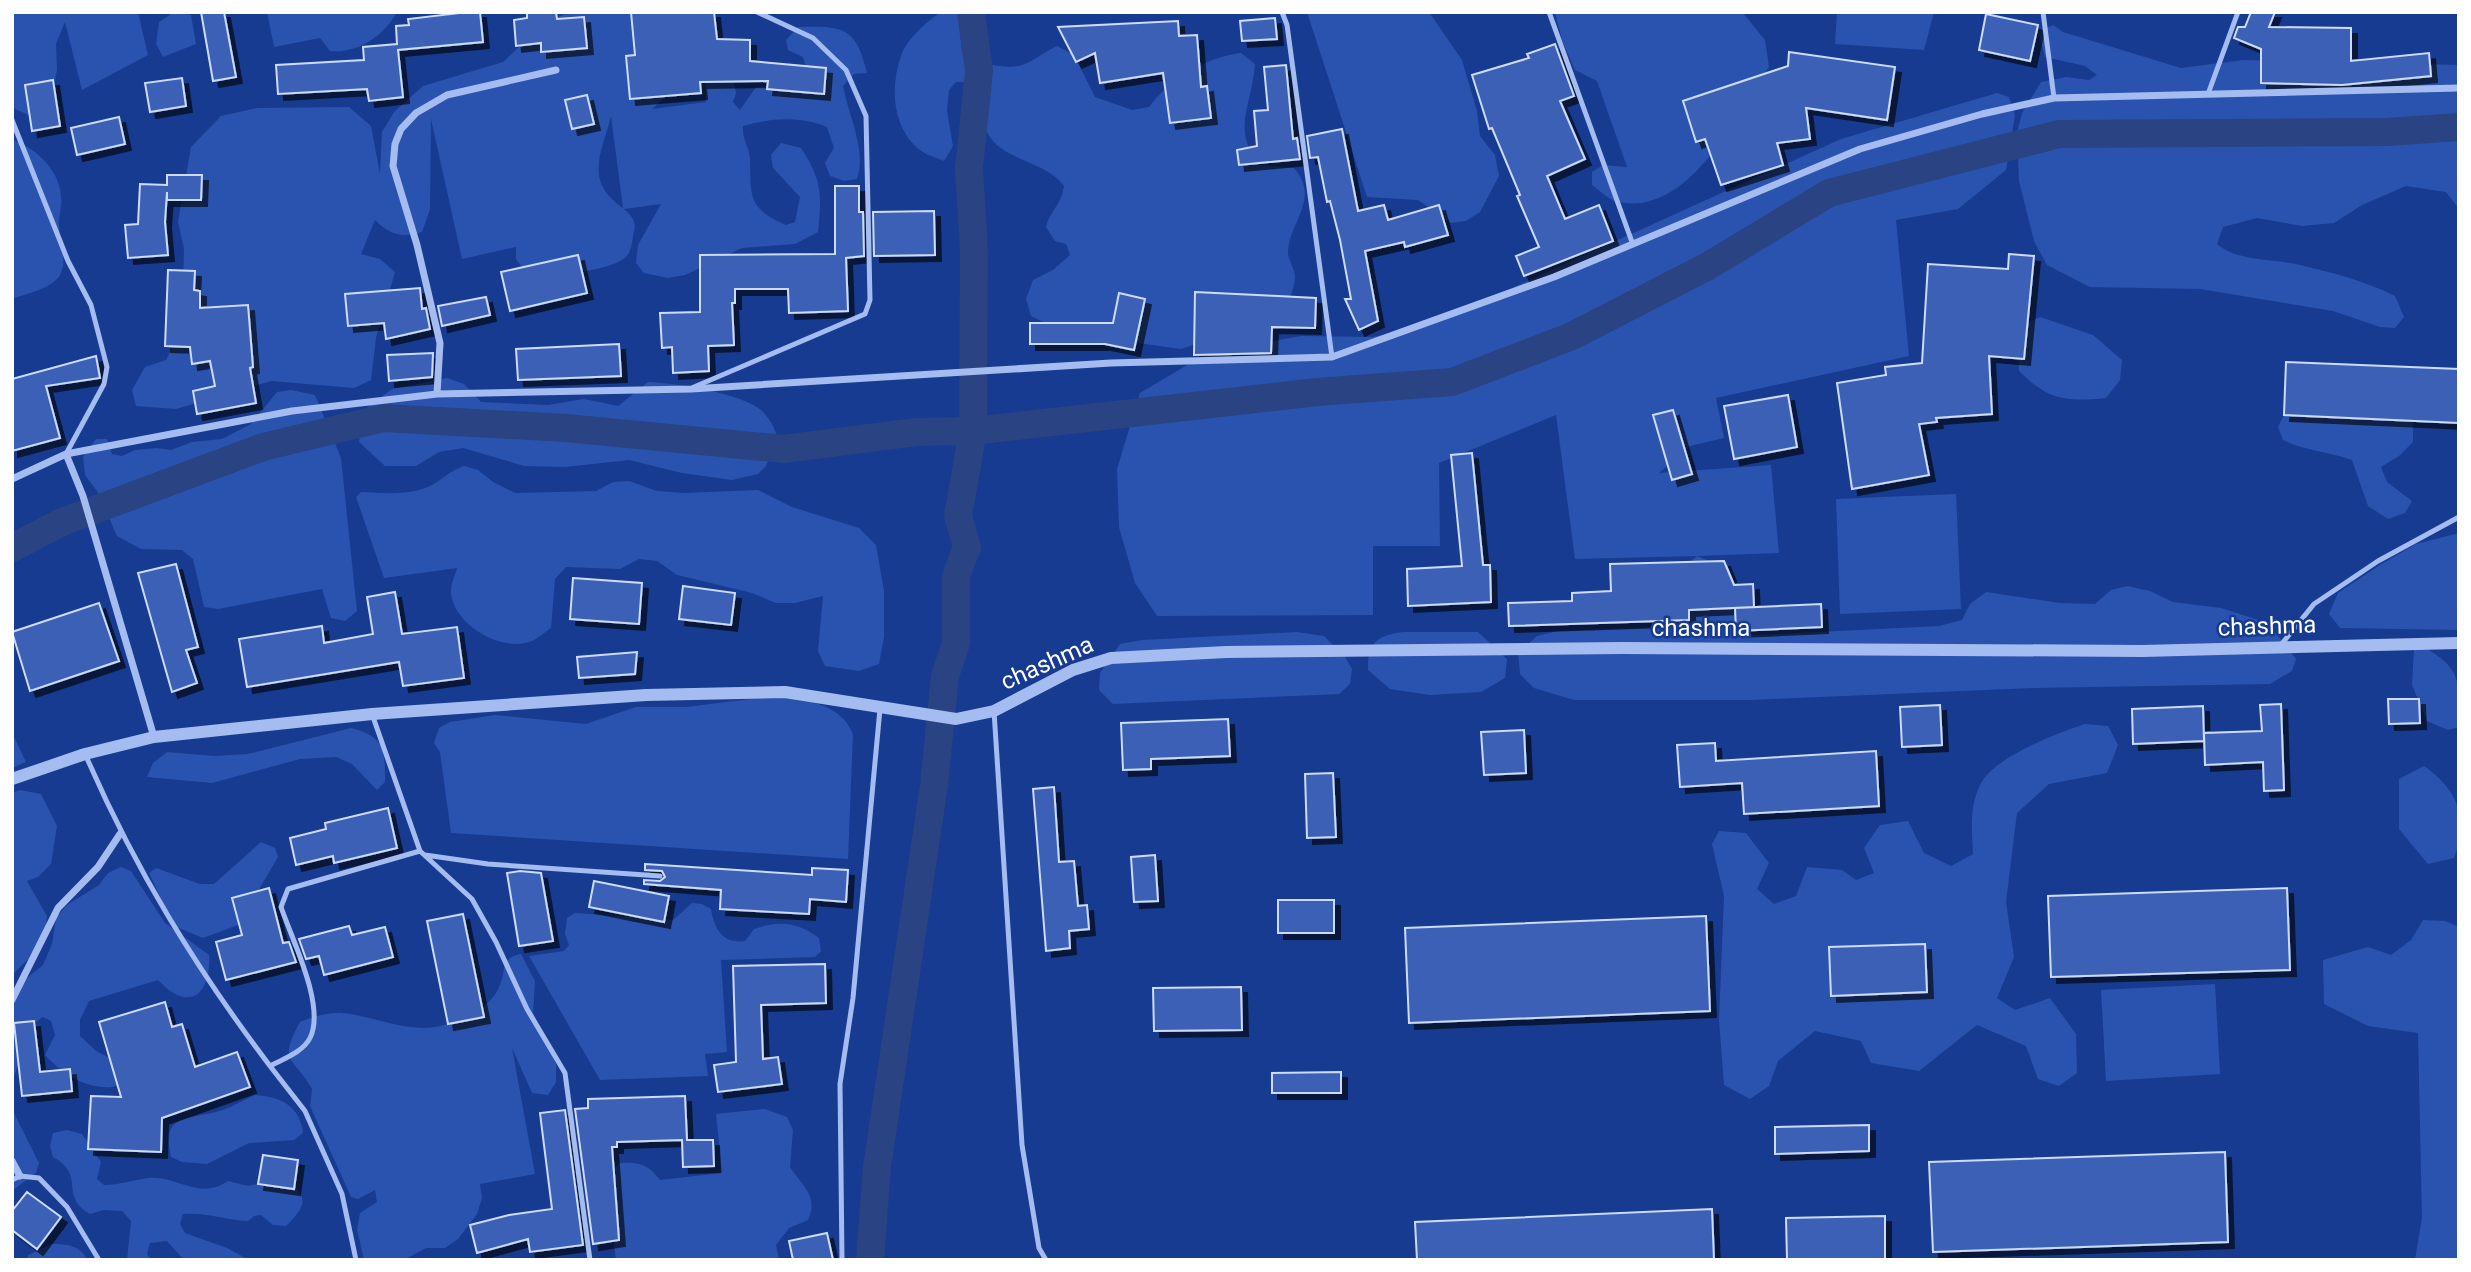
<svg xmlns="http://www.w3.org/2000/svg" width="2471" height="1272" viewBox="0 0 2471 1272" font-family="Roboto,sans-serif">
  <defs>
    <filter id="shadow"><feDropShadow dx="6" dy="6" stdDeviation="0" flood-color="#0009"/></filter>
  </defs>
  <rect width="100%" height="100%" fill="#173b90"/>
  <path fill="#2a53af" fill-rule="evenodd" d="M12,12H138L148,55L82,90L65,22L56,44L57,70L48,115L38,119L15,109L12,102Z
    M174,12L191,15L196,44L163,57L156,44L159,22Z
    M267,12H397C384,36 357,54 330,51L320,38L274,47Z
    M569,12H649L683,81L652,109L706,102V75L732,72L736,93L733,102L740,110L756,87L796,83L808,74L803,57L788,50L786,40L798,27C844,26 856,27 867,73L854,74L843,86C848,114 867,151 857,179L844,181L830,176L825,163L834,148L827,127C800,116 772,118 743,126C742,140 749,146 750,158C751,196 747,208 786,225L795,222L800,197L773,168L771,155L781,143L801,148C822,180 822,194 818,232L795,244L742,248L685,275L668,278L644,273L636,263L638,245L661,204L624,209C634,218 637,222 633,236C632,243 631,251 627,256C610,273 551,275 527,274L516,259V247L462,259L431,119L430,209L422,232C402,238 390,235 375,220L361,254L380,259L395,272L376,338L371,380L354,388L271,381L176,409L136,406L132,390L145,367L166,360L182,328L184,249L178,222L191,147L221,116L257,108L349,107L371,126L380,174L382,132L394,112L423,86L503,62L544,24ZM611,116L623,208C584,181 601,155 611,116Z
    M941,12H958L962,52C974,63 1005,70 1022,65C1033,62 1045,51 1057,46L1074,55L1095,97L1132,110L1149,107C1170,79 1206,57 1241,53L1255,64C1252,107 1231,127 1259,165L1294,168C1320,198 1291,220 1288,250C1287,260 1295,268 1295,277C1295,288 1287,304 1284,314L1181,349L1065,333L1031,316L1026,299L1033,280L1053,270L1070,255L1066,244L1055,241L1046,227C1051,209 1061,206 1064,186C1045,158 994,162 984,124C982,116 984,105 983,96L969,82H956L949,90L947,111L953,146L944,161C937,158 926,155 920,150C892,128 890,87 901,56C907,39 926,22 941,12Z
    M1307,12H1429L1462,60L1477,111L1480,136L1495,155L1499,176L1480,212L1466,221L1451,223L1418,200L1367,197Z
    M1555,12H1742L1765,40L1769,67C1738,114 1687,221 1615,201C1607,198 1599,190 1592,185V172L1603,165L1627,167L1597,81L1575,70L1562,40Z
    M1837,12H1934L1924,50L1835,44Z
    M2053,25L2063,32L2181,68L2243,60L2459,65V209L2446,192L2406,186L2362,205L2334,223L2302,226L2257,218L2223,227L2217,244C2237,261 2270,259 2296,264C2330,272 2363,280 2395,296L2404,317L2395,328L2380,327L2333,311L2200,289L2090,287L2047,265L2034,241L2019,181L2017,133L2022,113L2041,82L2066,77L2089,80L2097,75L2085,66L2045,57L2040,38L2041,30Z
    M1997,93L2009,97L2015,115L2006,170L1958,209L1896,220L1909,356L1716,398L1724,438L1690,446L1659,473L1771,465L1779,553L1697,556L1709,561L1749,634L1757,635L1939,626L1962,620L1970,604L1986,592L2060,603L2095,604L2111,590L2127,586L2150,591L2173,602L2221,608L2268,623L2296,659L2292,671L2270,684L2033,688L1750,700H1574L1534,688L1520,674L1518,653L1537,636L1558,631L1685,626L1691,561L1697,556L1575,559L1556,415L1439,463L1440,546H1373V615L1157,616L1135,583L1119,527L1117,469L1140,393L1209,352L1302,336L1372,337L1428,326L1841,139Z
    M12,134L13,140C39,150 64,174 61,205C61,212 58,219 59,226C60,241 68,261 60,275C53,288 26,294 12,299Z
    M2040,317L2093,335L2122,360L2120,380L2106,398C2065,402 2048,400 2019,371L2018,337L2023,325Z
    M447,378L464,384L481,402L548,405L584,399L618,406L648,382C675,383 741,393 761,410C770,418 774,428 778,438L766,466L758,474L732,480L682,473L629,460L565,467L524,466L463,448L439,452L416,466H385L359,442L364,410L392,389Z
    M291,390L315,395L341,458L357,611L345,621L331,618L322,589L218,609L204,607L193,559L182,550L141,549L117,536L97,491L85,475L83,457L96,439H107L112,454L122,456L135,450L157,448L171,450L192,442L222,439L251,424L277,392Z
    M2284,415L2413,421V442L2399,456L2381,467L2387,482L2412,501L2405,513L2388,519L2368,506L2352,460C2328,451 2305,451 2283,440L2278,427Z
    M464,466L478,470L493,482L515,493L596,491L613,482L629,481L657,491L684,493L758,490L792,507L859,528L876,545L884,591V637L879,664L859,671L825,666L818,651L823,596L795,603H776L752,593L677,575L657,561L639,559L620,569L566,567L555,579L551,628C545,632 539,638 532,641C503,653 455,626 451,594C450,586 455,575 457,568L384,578L356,497L361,492C384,493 411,496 432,485C444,478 450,471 464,466Z
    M1956,494L1961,609L1840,614L1836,499Z
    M2459,533V630L2340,628L2329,614L2338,593L2380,565L2416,544Z
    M1297,632L1324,636L1345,657L1352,669L1350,684L1339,694L1113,704L1099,690L1100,673L1120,644L1142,640Z
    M1404,632H1478L1507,659L1505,678L1481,692L1430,695L1390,689L1368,670C1367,643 1377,635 1404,632Z
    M2425,648C2464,669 2459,686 2459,727L2448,730L2427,721L2412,685L2414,649Z
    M774,696C804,700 840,702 853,734L848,859L451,833L440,752L434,743L439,728L450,722L495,715L586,724L636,707H686Z
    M2085,724L2108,726L2118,745L2107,773L2049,784L2017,813L2006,902L2014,957L1997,998L2015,1010L2050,998L2076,1034L2077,1073L2059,1086L2038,1079L2026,1046L1977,1025L1919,1071L1871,1063L1861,1041L1815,1031L1778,1061L1769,1086L1750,1099L1724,1085L1719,1021L1724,896L1712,844L1719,831L1746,833L1769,863L1757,889L1774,904L1796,896L1807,867L1842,870L1856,880L1874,873L1864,848L1880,825L1908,821L1924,853L1951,866L1973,854C1972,831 1969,807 1980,785C1993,757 2058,733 2085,724Z
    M351,728C385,737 385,749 385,782L377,790L352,764L336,757L300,759L212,783L147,777L153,763L167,752L214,756L248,754Z
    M12,733L26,762L12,768Z
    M2424,766C2458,790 2469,818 2454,858L2428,864L2399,829V779Z
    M20,790L41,794L57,826L51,864L38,877L27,881L47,916L44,944L12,975V793Z
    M261,842L275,848L278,857L238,925L203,938L174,926L149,873L156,868L200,884H214Z
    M121,867L131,871L165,923L209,955C211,975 203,1008 175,994C169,991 163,985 158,980L89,1001L80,1020V1036L96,1051L129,1068L121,1085C94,1094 63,1075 45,1055L55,1035L51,1021L43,1017L32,1025L12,1082V990L43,965L52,944L56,918L67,905L99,885L108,873Z
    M692,903L702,904L711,909C714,929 723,944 745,941L754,929C779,920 798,922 819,938L821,951L815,957L721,960L727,1052L705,1054L708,1076L600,1080L529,956L564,951L569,945L565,934L567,918L575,913L673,920Z
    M2423,920L2445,921L2459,927V1260H2415L2422,1218L2418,1033L2368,1026L2324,1004L2323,960L2368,947L2391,955L2411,940Z
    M521,954L535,981L533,1013L556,1064V1082L548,1095L532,1093L512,1048L535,1174L480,1184L482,1198L477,1214L458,1239L445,1248H426L404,1260H364L357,1229L360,1213L377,1202L375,1190L358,1199L351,1197L310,1106L312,1089C294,1056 277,1064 300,1022C312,1017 329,1012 342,1013C376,1016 410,1035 444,1025C465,1019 492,1007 500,985C507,968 499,959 521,954Z
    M2215,984L2220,1074L2106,1081L2101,990Z
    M255,1095C280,1097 300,1105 303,1133L294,1140L249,1143L207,1164L182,1162L171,1157C160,1112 190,1120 219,1111C231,1108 243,1100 255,1095Z
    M12,1109L39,1163L36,1173L12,1191Z
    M765,1109L787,1117L793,1130L790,1167C802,1186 819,1196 808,1220L789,1228L776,1245L779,1260H616L607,1188L608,1174L620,1163C639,1162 648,1164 660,1180L722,1173L716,1114Z
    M67,1130L82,1134L101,1162L97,1179L104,1185C120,1185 133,1180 148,1178C178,1175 198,1201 228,1181L248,1186L286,1178C309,1198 307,1205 286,1226L273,1225L261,1215L254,1216L248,1221C225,1220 206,1212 183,1214L180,1224L185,1233L227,1248L249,1260H184L167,1241L150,1243L147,1254L151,1260H127L131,1221L122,1211L104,1210L90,1214C58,1195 87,1176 53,1157L50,1146L53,1133Z
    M52,1244C66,1244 81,1245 87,1260H27L28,1255Z"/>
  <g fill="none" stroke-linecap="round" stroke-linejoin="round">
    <path stroke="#294383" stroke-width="28" d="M12,548L62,522L263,447L384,418L566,428L784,449L916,432L973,431L1317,392L1452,382L1572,336L1708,266L1829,193L2059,134L2387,132L2459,127
      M870,1260L877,1167L934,785L945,676L956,643V576L967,547L958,516L973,431L974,251L969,168L979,71L971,12"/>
  </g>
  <path fill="#3c61b7" stroke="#ccdafb" stroke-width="2" filter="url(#shadow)" d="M201,12H224L236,77L213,81Z
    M468,12H480L483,42L398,50L403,97L369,101L367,89L278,94L276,65L364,60L363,47L397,44L396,26L409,25L408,19Z
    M527,12H556L557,19L584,17L587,48L541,52V43L516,46L514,20L527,18Z
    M631,12H714L717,39L750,40V61L826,68L824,94L767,89L768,81L700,82L701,93L630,99L626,56L635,55Z
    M2251,12H2275L2269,27L2351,28V61L2429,53L2431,76L2342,85L2261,83V49L2234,38L2238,27H2245Z
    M1986,14L2038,25L2030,61L1979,50Z
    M1275,18L1277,39L1242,41L1240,21Z
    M1178,21L1179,36L1197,35L1201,87L1207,86L1211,118L1170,123L1163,73L1100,83L1095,53L1076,62L1058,27Z
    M1555,44L1574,96L1560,101L1585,159L1547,176L1565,219L1599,205L1613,241L1524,276L1516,256L1539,247L1517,196L1520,195L1492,128L1489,129L1472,75L1529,58L1527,54Z
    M1789,52L1895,67L1887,120L1806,108L1810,139L1777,143L1783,165L1721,185L1705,139L1696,142L1683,101L1788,66Z
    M1286,65L1293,139L1297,138L1300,159L1239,165L1237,150L1257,146L1254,111L1268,110L1264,67Z
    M182,78L186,106L150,112L145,83Z
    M53,80L60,126L32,131L25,85Z
    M587,95L594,124L572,129L565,100Z
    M119,117L125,144L77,155L71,128Z
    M1342,129L1358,211L1384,205L1388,220L1439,205L1448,235L1405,247L1404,242L1365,251L1378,321L1359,330L1345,299H1351L1340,240L1330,201L1327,202L1318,157L1310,158L1307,136Z
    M167,175H202L201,200H167V192L165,222L168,255L128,258L125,225L138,224L140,184L167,185Z
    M835,186H859V212H863L864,256L846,258L848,311L789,313L788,289H735V303H732L734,345L708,346L709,371L673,373L672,347L662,348L660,313L700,312V255L835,254Z
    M934,211L935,255L874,256L873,212Z
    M2009,254L2034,256L2024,359L1989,356L1992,414L1936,418L1937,422L1919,424L1929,475L1852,489L1837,383L1886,375L1885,367L1922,363L1928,264L2008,269Z
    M578,255L587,293L510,311L501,272Z
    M168,270L195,271L194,290L200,291V308L248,305L253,367L250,368L256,403L197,414L193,391L215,386L210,361L192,364L190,347L165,346Z
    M420,288L422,309L426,308L430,329L386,339L384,323L348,326L345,294Z
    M1195,292L1316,298L1315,328L1272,327L1271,353L1194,355Z
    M1119,293L1145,299L1134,350L1105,344H1030V323H1113Z
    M486,297L490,315L442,326L438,306Z
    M619,344L621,376L518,380L516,349Z
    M433,353L432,377L389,381L387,355Z
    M96,356L100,378L46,386L60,438L12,451V379Z
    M2286,362L2459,369V423L2284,415Z
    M1788,395L1797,447L1734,459L1724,406Z
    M1673,410L1692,474L1672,480L1653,415Z
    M1472,453L1483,565H1490L1491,602L1408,606L1407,569L1462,566L1451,455Z
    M1724,561L1734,585L1753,584L1754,607L1689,610V620L1509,626L1508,603L1572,601V593L1611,591L1610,564Z
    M176,564L198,647L186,650L197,683L172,692L138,573Z
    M573,578L642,583L639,624L570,619Z
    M683,586L735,593L731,625L679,619Z
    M395,592L402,634L457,627L464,678L403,686L399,662L247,687L239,639L322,626L324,643L373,634L367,597Z
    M99,603L119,661L30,691L12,632Z
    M1821,604L1822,627L1736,631L1735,608Z
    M637,652L635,674L579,678L577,657Z
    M2388,699H2419L2420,723L2389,724Z
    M2281,704L2284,790L2264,791L2263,762L2205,765L2204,733L2262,731L2260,705Z
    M1940,705L1942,745L1902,747L1900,707Z
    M2203,706L2204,741L2133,744L2132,709Z
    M1228,719L1230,756L1151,759V769L1123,770L1121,723Z
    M1524,730L1526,773L1484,775L1481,732Z
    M1715,743L1716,761L1876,751L1879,806L1744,814L1742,783L1680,787L1677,745Z
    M1333,773L1336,837L1307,838L1305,774Z
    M1054,787L1059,862L1074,861L1078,906L1087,905L1089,929L1069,931L1070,948L1046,951L1033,789Z
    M388,808L397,848L334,863L333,856L296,865L290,838L326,829L325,823Z
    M1155,855L1158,901L1134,902L1131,857Z
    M645,864L812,875V868L848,870L846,902L810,899L809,914L720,909L721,890L644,884V880L660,881L665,877L662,871L645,870Z
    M520,871L541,873L553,941L519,946L507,873Z
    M594,881L669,896L664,922L589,907Z
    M269,888L283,943L289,942L296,962L226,980L216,942L242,935L232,898Z
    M2287,888L2290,970L2051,977L2048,896Z
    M1278,900H1334V933H1278Z
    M463,914L484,1017L448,1024L427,921Z
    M1706,916L1710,1011L1409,1023L1405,928Z
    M349,926L352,935L385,927L393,957L324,975L319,956L306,959L299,939Z
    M1925,944L1927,992L1831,996L1829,947Z
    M825,964L826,1003L761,1005L763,1059L778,1057L782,1084L718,1092L714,1065L736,1062L733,966Z
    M1241,987L1242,1030L1154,1031L1153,988Z
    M165,1002L172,1027L182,1024L195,1067L237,1052L250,1087L162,1118L161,1152L88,1149L91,1096L121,1097L99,1022Z
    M34,1021L40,1072L70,1069L72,1091L22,1096L14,1023Z
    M1341,1072V1093H1272V1073Z
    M685,1096L687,1140H713L714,1166L683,1167L682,1140L617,1142V1147H612L619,1240L593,1244L575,1109L588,1108V1099Z
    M565,1110L583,1245L530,1252L528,1239L477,1253L470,1225L509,1215L552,1209L540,1113Z
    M1869,1125V1151L1775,1154V1127Z
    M2225,1152L2228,1242L1933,1252L1929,1162Z
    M263,1155L298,1160L294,1189L258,1184Z
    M27,1192L61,1217L37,1249L12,1230V1211Z
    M1712,1209L1714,1260H1417L1415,1222Z
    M1885,1216V1260H1787L1786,1218Z
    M827,1233L833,1260H793L789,1241Z"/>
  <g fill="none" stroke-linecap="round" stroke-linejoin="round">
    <path stroke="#a5bcf0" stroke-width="5" d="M1282,12L1287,25L1332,357
      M1549,12L1632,242
      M2043,12L2054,98
      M2208,94L2238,12
      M12,120L68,261L91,305L107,367L104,384L66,454
      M694,387L865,314L870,300L866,116L846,70L813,38L757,12
      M2280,646L2314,604L2378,561L2459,517
      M994,711L1022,1145L1039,1248L1046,1260
      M86,756C135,869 195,967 270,1066C283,1059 303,1052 310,1038C326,1006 292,940 281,907L288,889L420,851L372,714
      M420,851L472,899L496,942L527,1009L565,1073L590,1260
      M425,855L488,864L660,876
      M270,1066L305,1111L342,1194L356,1260
      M12,1180L20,1176L39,1178L67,1207L99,1260
      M842,1260L840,1084L853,998L880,709"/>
    <path stroke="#a5bcf0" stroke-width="7" d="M437,394L440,343L417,245L393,166L395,144L401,129L416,113L447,95L556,70
      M66,454L83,496L154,737
      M12,479L66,454L292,411L437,394L691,389L1111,363L1332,357L1554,277L1860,149L1982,114L2054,98L2459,88
      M12,1000L58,908L98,867L120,834
      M12,1161L20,1176"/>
    <path stroke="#a5bcf0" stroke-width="12" d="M12,779L85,754L154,737L372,714L646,695L785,692L956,719L994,711L1073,670L1111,658L1226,652L1622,648L2142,651L2459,643"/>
  </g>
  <g text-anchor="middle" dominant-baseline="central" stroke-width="5" stroke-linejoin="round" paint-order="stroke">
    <g font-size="24" fill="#fff" stroke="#173b90">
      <text transform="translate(2267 626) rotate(-2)">сhashma</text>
      <text x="1701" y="628">сhashma</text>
      <text transform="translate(1047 663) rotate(-24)">сhashma</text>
    </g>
  </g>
  <rect width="2471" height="1272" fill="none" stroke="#ffffff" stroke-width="28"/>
</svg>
